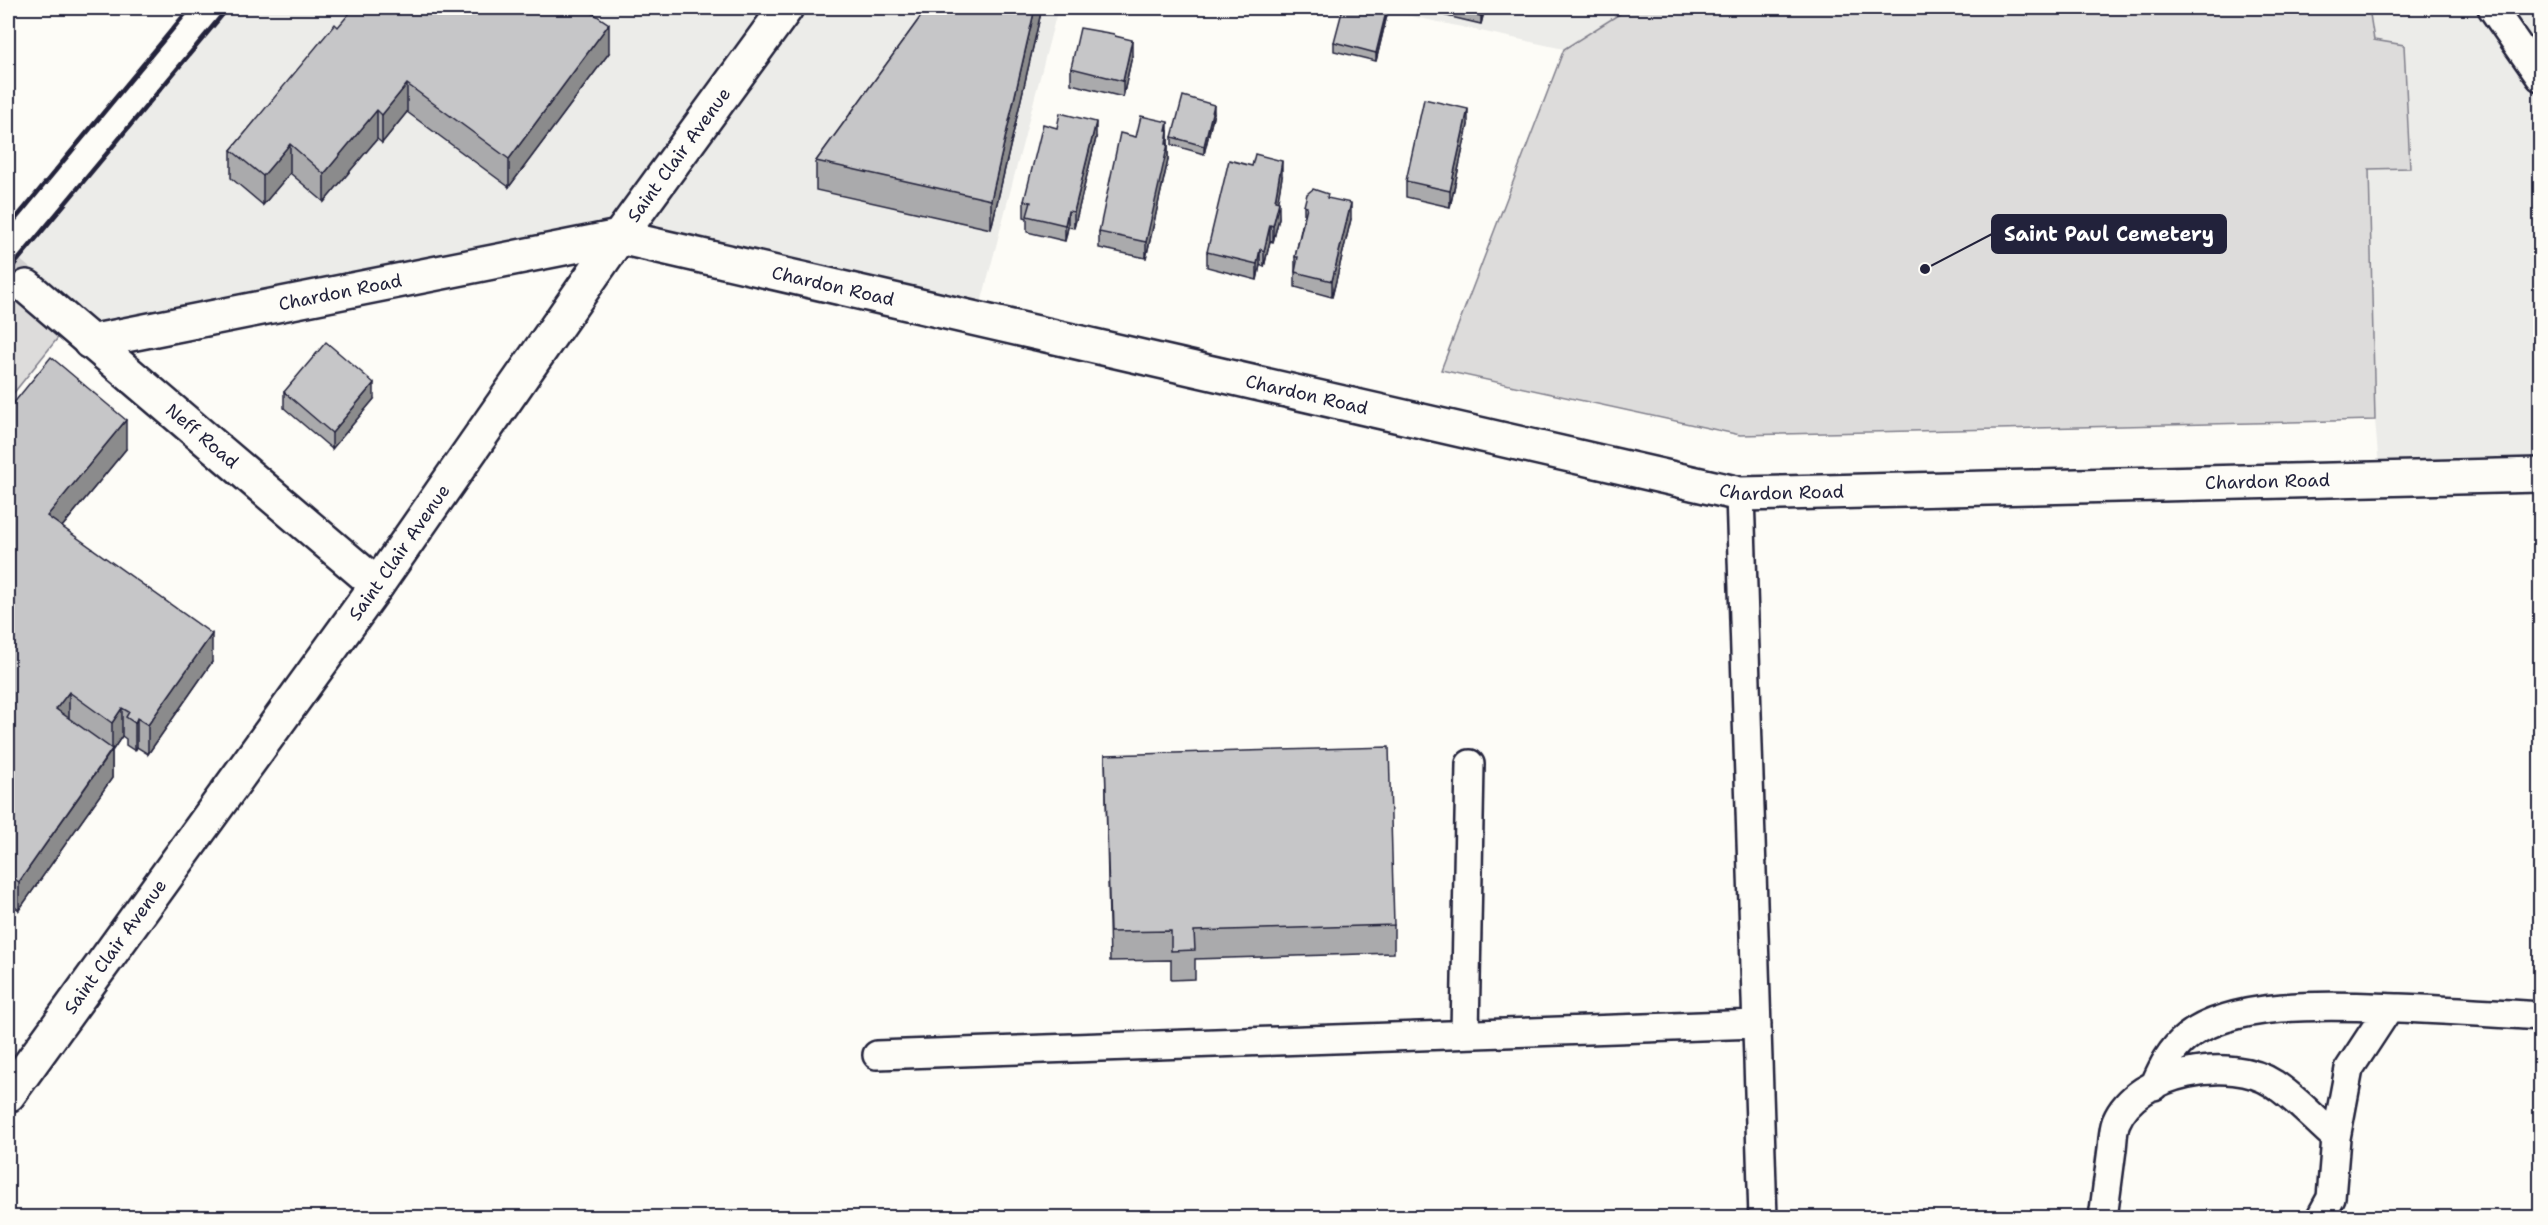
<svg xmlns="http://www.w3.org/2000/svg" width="2548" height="1225" viewBox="0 0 2548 1225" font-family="'Shantell Sans',sans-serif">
  <rect width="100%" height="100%" fill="#fdfcf7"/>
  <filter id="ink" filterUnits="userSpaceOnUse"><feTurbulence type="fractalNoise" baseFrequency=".0167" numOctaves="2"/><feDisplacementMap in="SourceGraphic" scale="12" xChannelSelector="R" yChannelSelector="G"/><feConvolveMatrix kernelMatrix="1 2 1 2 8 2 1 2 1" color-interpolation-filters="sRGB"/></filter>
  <g filter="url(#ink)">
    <path fill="#ecece9" d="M228,8H1058L977,319L619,237L90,342L10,269Z
      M1373,8H1629L1564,49Z
      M2369,8H2540V475L2380,479L2375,420L2369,169L2410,167L2404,45L2374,40Z"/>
    <path fill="#dddcdb" stroke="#807f8b" stroke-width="1.5" d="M1629,8H2369L2374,40L2404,45L2410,168L2369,169L2375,420L1740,435L1441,370L1564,49Z
      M10,269L69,324L8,400V272Z"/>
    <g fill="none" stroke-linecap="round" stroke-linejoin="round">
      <path stroke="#d1d0d1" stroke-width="33" stroke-dasharray="33 16" stroke-linecap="butt" d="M8,271L27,287"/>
      <g stroke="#22223b" stroke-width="32">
        <path id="lane" d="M2492,8L2540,77
          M1740,494L1763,1218
          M1465,1034L1470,764
          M877,1055L1757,1024
          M2154,1086C2162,1068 2170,1050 2187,1037C2236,999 2340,1006 2399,1008C2447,1010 2494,1013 2540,1016
          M2103,1218C2106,1195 2109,1172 2112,1149C2113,1141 2113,1130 2116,1122C2137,1072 2231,1055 2274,1084C2296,1098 2316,1121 2336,1138
          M2320,1218L2331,1198L2336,1138L2349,1069L2389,1008"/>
      </g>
      <g stroke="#22223b" stroke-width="38">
        <g id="secondary">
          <path id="s1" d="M27,287L377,585"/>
          <path id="s2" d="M90,342L619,237L1740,494L2540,475"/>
          <path id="s3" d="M8,1095L377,585L619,237L786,8"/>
        </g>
      </g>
      <use href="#lane" stroke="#fdfcf7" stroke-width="27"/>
      <use href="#secondary" stroke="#fdfcf7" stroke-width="33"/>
      <path stroke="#22223b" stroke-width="4.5" d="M8,228L190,8
        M8,272L228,8"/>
    </g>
    <path fill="#aaaaac" stroke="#22223b" stroke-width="1.5" d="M927,8H1042L991,229L816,190V161Z
      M1438,8H1485L1481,24L1438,14Z
      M1387,15L1376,61L1334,51V42Z
      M338,27L609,53L509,187L407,112L382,143L377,139L324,202L290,173L263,205L231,178V150Z
      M1115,36L1132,56L1123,97L1071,84V68Z
      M1214,113L1204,154L1172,145V137Z
      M1468,125L1450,207L1406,197V181Z
      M1168,131V160L1146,258L1099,248V232L1136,137Z
      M1096,138L1074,228L1068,227L1065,241L1027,232V218L1024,217V201Z
      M1282,177L1277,201L1279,218L1273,242L1270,241L1264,267L1260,265L1257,280L1207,267V252Z
      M1328,198L1351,219L1332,297L1295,287V257L1304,217V206Z
      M284,392L374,399L332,449L284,408Z
      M8,410L126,449L62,527L212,662L148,754L137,747L135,751L126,745V739L122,736L112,751V778L19,910L8,902Z
      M1105,755L1394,925V953L1195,959V979L1171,980V960L1110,961Z"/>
    <path fill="#8b8b8c" stroke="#22223b" stroke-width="1.5" d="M1035,8H1042L991,229V200Z
      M1387,8V15L1376,61V53Z
      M1483,8H1485L1481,24V16Z
      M609,24V53L509,187V159Z
      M1132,40V56L1123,97V81Z
      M407,84V112L382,143V115Z
      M1214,105V113L1204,154V146Z
      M1468,109V125L1450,207V191Z
      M377,110V139L324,202V174Z
      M1096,122V138L1074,228V212Z
      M1168,122V160L1146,258V242Z
      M290,144V173L263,205V176Z
      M1282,161V177L1275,217V201Z
      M1279,202V218L1273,242V226Z
      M1351,203V219L1332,297V281Z
      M1068,211V227L1065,241V225Z
      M1270,225V241L1264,267V251Z
      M1260,249V265L1257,280V264Z
      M374,383V399L332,449V433Z
      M126,420V449L47,545V516Z
      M212,634V662L148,754V725Z
      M69,692V721L56,709Z
      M122,708V736L112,751V778L19,910V882L112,750V723Z
      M137,718V747L135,751V723Z"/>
    <path fill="#c6c6c8" stroke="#22223b" stroke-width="1.5" d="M354,8H585L609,24L509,159L407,84L382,115L377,110L324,174L290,144L263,176L231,150L335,24L338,27Z
      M927,8H1035L991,200L816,161Z
      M1343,8H1387L1376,53L1334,42Z
      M1446,8H1483L1481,16Z
      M1080,28L1114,34L1115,36L1132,40L1123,81L1071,68Z
      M1183,96L1214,105L1204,146L1172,137Z
      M1424,99L1468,109L1450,191L1406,181Z
      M1060,113L1096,122L1074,212L1068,211L1065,225L1027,216L1031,202L1024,201L1043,124L1057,128Z
      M1141,116L1168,122L1166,131H1168L1166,144H1168L1146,242L1099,232L1120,133L1136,137Z
      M1255,154L1282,161L1275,201L1279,202L1273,226L1270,225L1264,251L1260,249L1257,264L1207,252L1229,160L1252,166Z
      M1313,189L1328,194L1327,198L1351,203L1332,281L1295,272L1298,257H1295L1307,207L1304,206L1307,194Z
      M326,342L374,383L332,433L284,392Z
      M51,357L126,420L47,516L212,634L148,725L137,718L135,723L126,717L129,712L122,708L112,723L69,692L56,709L112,749L19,882L8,874V410Z
      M1389,747L1394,925L1194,931L1195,950L1171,951V931L1110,932L1105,755Z"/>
  </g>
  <g text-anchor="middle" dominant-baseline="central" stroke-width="4.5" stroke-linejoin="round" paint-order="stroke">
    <g font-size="18" fill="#22223b" stroke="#fdfcf7">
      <text stroke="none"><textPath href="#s3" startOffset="1155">Saint Clair Avenue</textPath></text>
      <text stroke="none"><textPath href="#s2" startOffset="759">Chardon Road</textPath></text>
      <text stroke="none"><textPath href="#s2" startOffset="255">Chardon Road</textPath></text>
      <text stroke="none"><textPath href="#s2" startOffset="1245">Chardon Road</textPath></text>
      <text stroke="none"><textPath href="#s1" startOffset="230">Neff Road</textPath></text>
      <text stroke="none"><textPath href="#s2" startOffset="2217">Chardon Road</textPath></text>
      <text stroke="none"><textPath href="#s2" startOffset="1731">Chardon Road</textPath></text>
      <text stroke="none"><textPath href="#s3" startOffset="669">Saint Clair Avenue</textPath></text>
      <text stroke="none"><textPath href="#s3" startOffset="183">Saint Clair Avenue</textPath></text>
    </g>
  </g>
  <path fill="none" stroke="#22223b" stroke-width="2" d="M1925 269L1992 234"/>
  <circle fill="#22223b" stroke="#fdfcf7" stroke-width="2" cx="1925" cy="269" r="6"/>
  <rect fill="#22223b" stroke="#22223b" stroke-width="2" x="1992" y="215" width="234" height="38" rx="6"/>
  <g font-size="20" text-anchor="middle" font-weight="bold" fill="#fff">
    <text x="2109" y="241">Saint Paul Cemetery</text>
  </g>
  <rect width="2548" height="1225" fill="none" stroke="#fdfcf7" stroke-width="30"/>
  <rect x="15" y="15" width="2518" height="1195" fill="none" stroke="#22223b" stroke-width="2" filter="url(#ink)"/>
</svg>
